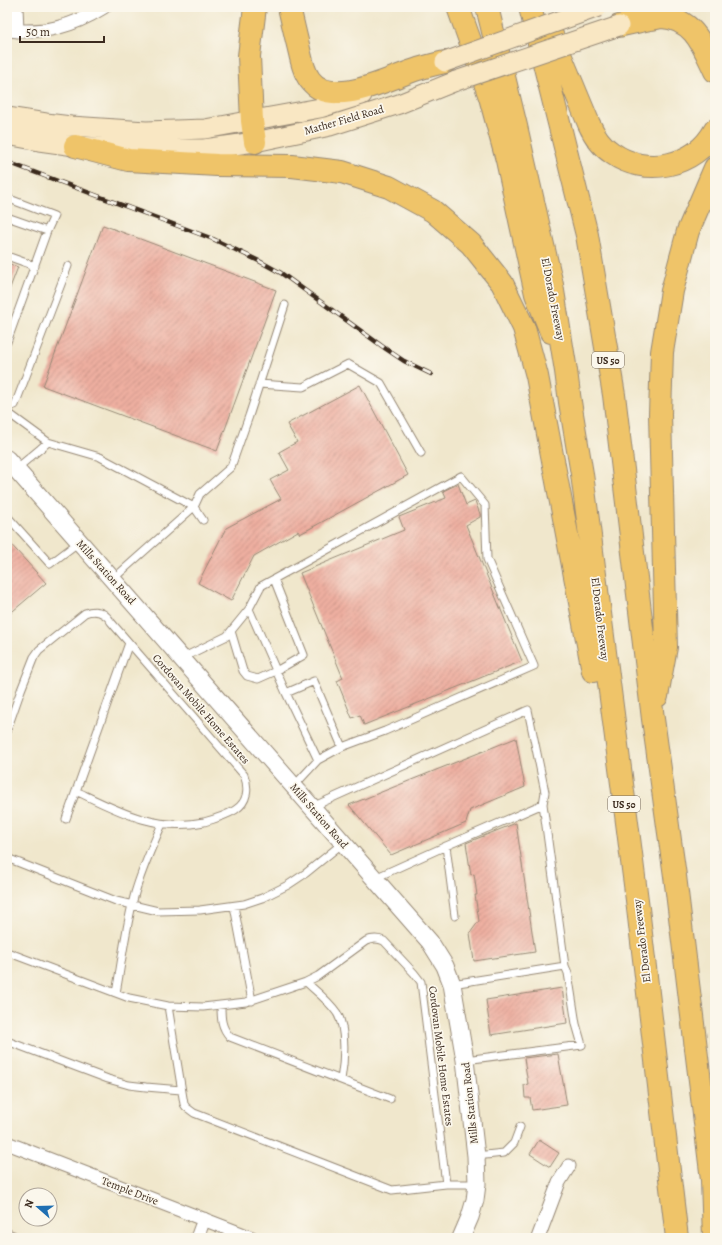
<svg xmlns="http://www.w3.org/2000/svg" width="722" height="1245" viewBox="0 0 722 1245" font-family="Alegreya,serif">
  <defs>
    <pattern id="building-hatch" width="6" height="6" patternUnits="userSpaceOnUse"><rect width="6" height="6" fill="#eeafa0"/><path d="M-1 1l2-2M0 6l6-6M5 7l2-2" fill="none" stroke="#c28f82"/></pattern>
  </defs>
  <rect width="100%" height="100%" fill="#fbf7ec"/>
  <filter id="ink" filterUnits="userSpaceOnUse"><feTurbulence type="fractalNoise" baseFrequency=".025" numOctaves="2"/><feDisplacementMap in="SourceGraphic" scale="8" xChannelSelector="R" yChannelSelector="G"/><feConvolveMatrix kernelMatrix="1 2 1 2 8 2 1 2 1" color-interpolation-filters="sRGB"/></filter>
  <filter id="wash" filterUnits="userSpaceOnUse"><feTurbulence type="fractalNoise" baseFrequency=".012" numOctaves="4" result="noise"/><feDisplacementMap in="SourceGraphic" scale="16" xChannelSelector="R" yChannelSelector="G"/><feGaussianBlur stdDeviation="0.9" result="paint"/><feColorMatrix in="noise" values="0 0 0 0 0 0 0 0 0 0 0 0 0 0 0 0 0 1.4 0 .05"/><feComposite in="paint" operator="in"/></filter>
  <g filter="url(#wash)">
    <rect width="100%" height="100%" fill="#f0e7cc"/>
    <g id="blocks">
      <path fill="url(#building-hatch)" d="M103,225L276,290L217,451L43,386Z
        M7,263L18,267L8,293H7Z
        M360,385L408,475L300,534L298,531L254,556L231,601L198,583L226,528L281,499L270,480L289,470L279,452L297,442L287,424Z
        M458,484L466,505L475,501L480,514V517L466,525L522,661L364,725L360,715L352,718L337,681L343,678L300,573L404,530L399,517L446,498L443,491Z
        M7,540L46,583L7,616Z
        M516,738L525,787L470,810L466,823L391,855L349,805Z
        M516,823L535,952L474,961L470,933L479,921L475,895H477L474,874L471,875L466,843Z
        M562,988L567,1023L491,1035L486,1000Z
        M558,1054L567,1105L532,1110L530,1098H525L524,1085L528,1084L524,1058Z
        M539,1140L559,1153L550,1167L530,1154Z"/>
    </g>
  </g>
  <g filter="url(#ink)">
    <use href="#blocks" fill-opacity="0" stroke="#968875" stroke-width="1"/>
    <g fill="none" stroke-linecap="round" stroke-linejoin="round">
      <g stroke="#968875" stroke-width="9">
        <path id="service" d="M7,198L54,216L47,231L7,342
          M7,217L47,231
          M7,256L35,266
          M259,384L303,387L348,364L381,383L421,453
          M7,407L15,405L68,266
          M7,412L48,442L100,457L194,507L203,520
          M16,469L40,449L48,442
          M7,516L50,564L79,542
          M113,579L194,507L200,494L231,467L249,416L285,305
          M249,609L286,693L318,760
          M231,631L243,671L247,676L258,679L276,671L304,655L274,579
          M182,658L227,636L249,609L261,586L307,561L461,476L485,505L487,559L534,666L385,731L342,747L318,760L294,786
          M286,693L314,681L342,747
          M7,730L21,690L34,657L39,650L85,613C96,609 105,612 111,622L244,775C249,788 248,802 235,810C225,816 215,819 204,822C156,832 118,811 76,791
          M312,807L528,710L545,792L543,804L565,966L568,973L576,1024L582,1045L465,1060
          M66,819L129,643
          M446,846L455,916
          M7,858L116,901L158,911L200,910L244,904L262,898L288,885L306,873L343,843
          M375,878L446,846L543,804
          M234,906L252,1001
          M7,952L129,998L168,1006L203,1007L246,1002L306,982L318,976L366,941C373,938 378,938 384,941L414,973L421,982L446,1184
          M306,982C316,991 329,1001 337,1013C347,1029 344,1063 341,1080
          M452,984L565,966
          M116,993C122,960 126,925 135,893C142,869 152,847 162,824
          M221,1005C221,1018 221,1027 230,1037L390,1099
          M168,1006L184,1104L186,1107L194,1113L392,1190L446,1184H477
          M7,1041L108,1079L129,1085L146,1087L181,1090
          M476,1156L504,1153L514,1143L520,1127"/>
      </g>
      <g stroke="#968875" stroke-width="15">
        <path id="minor" d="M16,7L17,31
          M7,30C45,34 72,27 104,7
          M7,1143L252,1238
          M7,1236L12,1238
          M197,1238L204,1219
          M538,1238L559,1182L569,1166"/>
      </g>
      <g stroke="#968875" stroke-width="19">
        <path id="tertiary" d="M7,459L430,942L445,966L452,984L465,1060L476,1156L477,1184L475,1200L470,1217L461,1238"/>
      </g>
      <g stroke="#968875" stroke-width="21">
        <path id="secondary" d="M7,117L46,123L71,126L146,131L205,129L320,108L362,95
          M7,135L39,141L75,146L144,149H204L255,142L330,126L399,104L456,81"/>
      </g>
      <g stroke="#968875" stroke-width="24">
        <path id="motorway" d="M255,7L249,56L252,121L255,142
          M289,7C292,20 295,33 298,45C301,57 303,71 310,80C332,110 391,77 418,69C427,66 436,64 445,62
          M458,7L490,97L507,160L536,294L551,332
          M487,7L516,126L552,285L566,371L570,402L582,474L637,900L677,1238
          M530,7L587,235L614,395L653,719L675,876L712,1180L714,1238
          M619,26C630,23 640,21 650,19C654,19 658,17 662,17C694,19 703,46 715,71
          M549,28L589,124C594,135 601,146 612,153C645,177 695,167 715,130
          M75,146L128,160L217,165L292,166L342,172L389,187L433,211L471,244L502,283L524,328L537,376L593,671
          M657,696L666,647L660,414L662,352L672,291L688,231L715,168"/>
      </g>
      <use href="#service" stroke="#fff" stroke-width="7"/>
      <use href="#minor" stroke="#fff" stroke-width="13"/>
      <use href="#tertiary" stroke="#fff" stroke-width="17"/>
      <use href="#secondary" stroke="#f9e7c3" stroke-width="19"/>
      <use href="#motorway" stroke="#efc469" stroke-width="22"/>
      <g stroke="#3b2a1e" stroke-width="4.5">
        <path id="rail" d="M7,162L213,239L259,261L281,273L386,349L404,361L431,374"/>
      </g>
      <use href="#rail" stroke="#fbf7ec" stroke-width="3" stroke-dasharray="9" stroke-linecap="butt"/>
      <g stroke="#968875" stroke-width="21" stroke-linecap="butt">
        <path id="secondary-bridge" d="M445,62L598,7
          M456,81L619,26"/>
      </g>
      <use href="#secondary-bridge" stroke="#f9e7c3" stroke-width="19"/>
    </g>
  </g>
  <g text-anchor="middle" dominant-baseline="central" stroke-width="3.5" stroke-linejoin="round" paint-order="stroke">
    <g fill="#fbf7ec" stroke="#75685c" stroke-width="1">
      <rect x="592" y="352" width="32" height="16" rx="3"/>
      <rect x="608" y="796" width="32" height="16" rx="3"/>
    </g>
    <g font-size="10" font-weight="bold" fill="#3b2a1e">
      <text x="608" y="360">US 50</text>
      <text x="624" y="804">US 50</text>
    </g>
    <g font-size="11" fill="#3b2a1e" stroke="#fbf7ec">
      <text transform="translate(344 120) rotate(-16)">Mather Field Road</text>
      <text transform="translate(553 299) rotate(79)">El Dorado Freeway</text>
      <text transform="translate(106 572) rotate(48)">Mills Station Road</text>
      <text transform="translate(600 619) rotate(83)">El Dorado Freeway</text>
      <text transform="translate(201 709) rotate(49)">Cordovan Mobile Home Estates</text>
      <text transform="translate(319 816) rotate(49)">Mills Station Road</text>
      <text transform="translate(642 941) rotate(-97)">El Dorado Freeway</text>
      <text transform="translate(441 1056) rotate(83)">Cordovan Mobile Home Estates</text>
      <text transform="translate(470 1103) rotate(-96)">Mills Station Road</text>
      <text transform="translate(130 1191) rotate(21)">Temple Drive</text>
    </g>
  </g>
  <rect width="722" height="1245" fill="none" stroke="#fbf7ec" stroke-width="24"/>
  <g transform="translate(38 1207) rotate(290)"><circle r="19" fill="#fbf7ec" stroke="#aea59a"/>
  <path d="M0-3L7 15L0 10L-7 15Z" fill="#1f6fb2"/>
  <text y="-6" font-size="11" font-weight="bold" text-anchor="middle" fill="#3b2a1e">N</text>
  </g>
  <path d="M20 36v6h84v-6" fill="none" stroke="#3b2a1e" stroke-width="2"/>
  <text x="26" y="36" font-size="12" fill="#3b2a1e" stroke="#fbf7ec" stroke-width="3" paint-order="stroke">50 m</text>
</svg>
